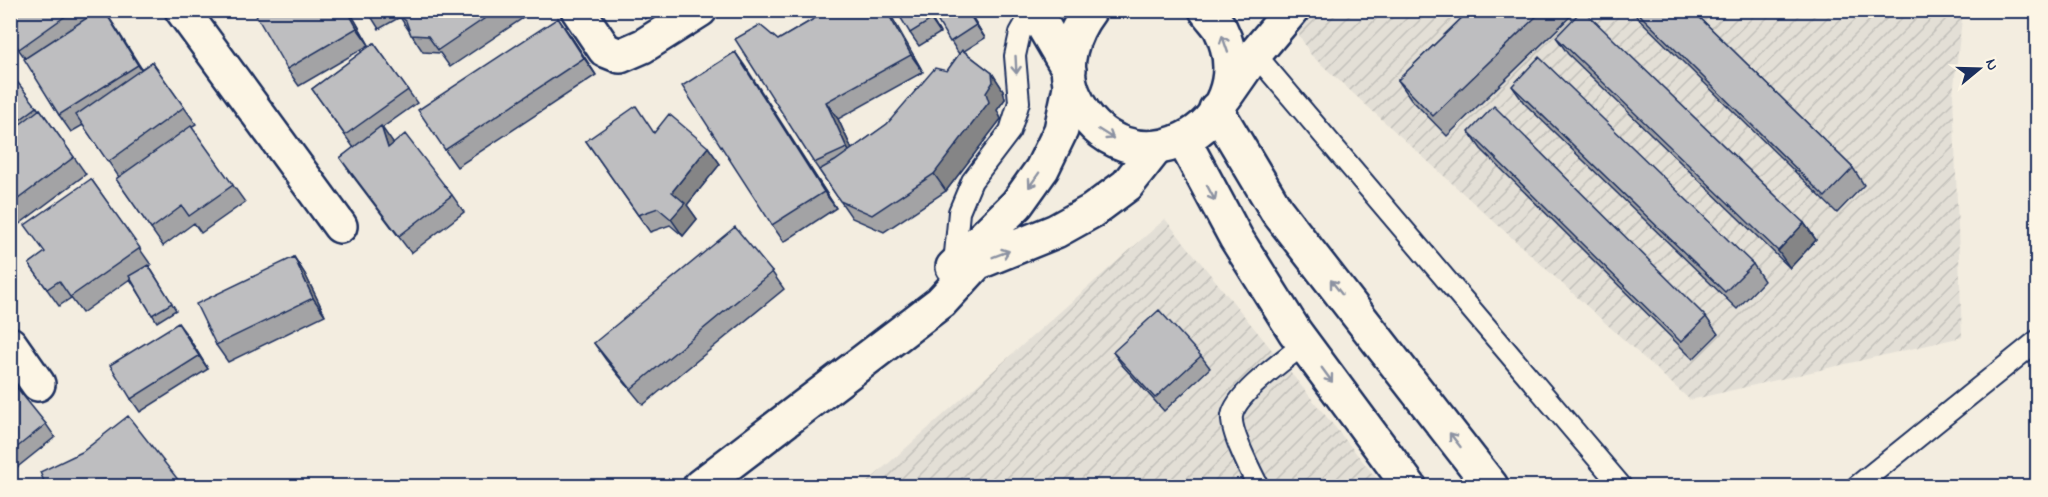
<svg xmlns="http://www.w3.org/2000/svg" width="2048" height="497" viewBox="0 0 2048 497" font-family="'Indie Flower',sans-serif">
  <defs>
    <pattern id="industrial-furrows" width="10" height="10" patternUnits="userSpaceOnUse" patternTransform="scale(1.5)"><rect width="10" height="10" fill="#e3dfd6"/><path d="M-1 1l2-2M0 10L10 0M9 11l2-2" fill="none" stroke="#c2c0ba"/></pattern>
  </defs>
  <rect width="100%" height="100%" fill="#f3ede0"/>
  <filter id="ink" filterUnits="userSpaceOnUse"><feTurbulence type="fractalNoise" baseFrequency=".0167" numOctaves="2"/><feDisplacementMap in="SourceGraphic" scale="12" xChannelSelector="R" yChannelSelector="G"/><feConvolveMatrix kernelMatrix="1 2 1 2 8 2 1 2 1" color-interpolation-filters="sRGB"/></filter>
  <g filter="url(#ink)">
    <path fill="url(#industrial-furrows)" d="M1285,11H1963L1953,94L1962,337L1690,400L1311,55Z
      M1165,219L1383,486H863Z"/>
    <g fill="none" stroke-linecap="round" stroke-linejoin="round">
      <g stroke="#1b2f5e" stroke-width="24">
        <path id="lane" d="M1255,54L1621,486
          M954,264L959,212L972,181L1010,131L1019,102L1015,56L1020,33L1033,10
          M1258,486C1251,472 1230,431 1232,416C1236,393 1286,359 1304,344
          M1857,486L2038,340"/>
      </g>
      <g stroke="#1b2f5e" stroke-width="38">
        <path id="street" d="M182,10L340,226
          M578,10L605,50L620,56L643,46L700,10
          M10,344L38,384"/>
      </g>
      <g stroke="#1b2f5e" stroke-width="38">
        <path id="secondary" d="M1216,109L1277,211L1491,486
          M1184,141L1236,238L1295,332L1409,486
          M953,267L1017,204L1042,169L1061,130L1070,87
          M700,486L941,302L977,263L1056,231L1092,211L1127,185L1156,148"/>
      </g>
      <g stroke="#1b2f5e" stroke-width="38">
        <path id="primary" d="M1034,10L1069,70
          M1090,10C1072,34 1061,66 1074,95C1123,203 1269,127 1220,28C1216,22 1210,16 1206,10
          M1225,97L1255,54L1292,10"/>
      </g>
      <use href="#lane" stroke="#fcf5e5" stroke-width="20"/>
      <use href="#street" stroke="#fcf5e5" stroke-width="33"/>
      <use href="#secondary" stroke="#fcf5e5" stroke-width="33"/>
      <use href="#primary" stroke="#fcf5e5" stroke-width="33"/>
    </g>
    <path fill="#a3a3a5" stroke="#1b2f5e" stroke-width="1.5" d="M10,10H109L106,13L141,69L152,62L196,124L191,127L245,202L201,233L194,223L163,246L116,179L119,177L83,125L71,132L59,115L25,58L10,38Z
      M349,10L369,45L299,86L287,69Z
      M367,10H398L400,13L403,10H523L526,16L450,67L440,53L423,52L400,17L379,29Z
      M640,10H660L645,19Z
      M829,10H887L923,72L838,119L852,149L887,124L947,71L959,54L931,10H968L985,38L964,51L992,73L1003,90L1005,99L997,110L1001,119L946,191L884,232L852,218L814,163L778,40Z
      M926,10L940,33L919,46L910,33Z
      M1470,10H1577L1447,136L1411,99L1398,80Z
      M1630,10H1692L1853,168L1864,185L1837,213Z
      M570,35L596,75L457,167L445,150Z
      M1556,37L1804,223L1816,240L1790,268L1568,54Z
      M374,43L417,103L382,128L393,144L452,195L464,212L411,253L352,175L340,158L354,148L312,89Z
      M735,52L836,208L784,242L772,225Z
      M10,73L39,110L40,109L86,174L10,231Z
      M1512,86L1753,264L1764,281L1737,309L1524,103Z
      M1469,132L1706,317L1718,334L1693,359L1481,149Z
      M654,133L708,147L720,164L687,205L697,219L683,236L670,225L650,232L586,141Z
      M91,179L151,265L149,266L176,310L157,322L130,279L82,313L71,298L59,306L29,264L45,253Z
      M294,257L305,274L325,315L228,362L216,345Z
      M772,272L784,289L643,405L606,360L594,343Z
      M187,335L208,369L140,412L131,399Z
      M1113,352L1201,356L1210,368L1164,411L1122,365Z
      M10,393L46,424L55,437L10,473Z"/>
    <path fill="#858586" stroke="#1b2f5e" stroke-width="1.5" d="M104,10L114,25L150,82L138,65Z
      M347,10H349L369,45L357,28Z
      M886,10H887L893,19L923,72L911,55Z
      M925,10H926L940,33L931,20Z
      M967,10H968L985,38L976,25Z
      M558,18L570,35L596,75L584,58Z
      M735,52L747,69L836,208L824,192Z
      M992,73L1003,90L1005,99L997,110L1001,119L946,191L934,174L986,93Z
      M826,102L838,119L859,165L847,148Z
      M381,126L393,143L400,165L388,148Z
      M708,147L720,164L687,205L697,219L683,236L671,219L672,192Z
      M1804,223L1816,240L1790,268L1778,251Z
      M294,257L305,274L325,315L313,298Z
      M178,323L187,335L208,369L199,356Z"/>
    <path fill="#bebec0" stroke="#1b2f5e" stroke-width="1.5" d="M10,10H74L19,49L10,38Z
      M99,10H104L138,65L59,115L24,59Z
      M253,10H347L357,28L287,69Z
      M367,10H380L370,16Z
      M403,10H497L438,50L428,36L411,35L406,21L398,14Z
      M829,10H886L911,55L826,102L847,148L814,163L735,39L760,25L778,40Z
      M896,10H925L931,20L910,33Z
      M931,10H967L976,25L950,42Z
      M1470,10H1543L1433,116L1398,80Z
      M1582,10H1583L1804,223L1778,251L1556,37Z
      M1635,10H1692L1853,168L1825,197Z
      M558,18L584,58L445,150L418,110Z
      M374,43L408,90L345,135L312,89Z
      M962,50L992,73L993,82L986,93L989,102L934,174L872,215L840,201L819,170L835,161L887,124L935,68L947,71Z
      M735,52L824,192L772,225L682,86Z
      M1539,57L1753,264L1725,292L1512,86Z
      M152,62L184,107L108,162L76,115Z
      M10,73L37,107L10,127Z
      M636,106L654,133L669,114L708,147L672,192L685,203L671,219L658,208L638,215L586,141Z
      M1494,106L1706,317L1681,342L1469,132Z
      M40,109L74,157L10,205V132Z
      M191,126L233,185L189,216L182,206L151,229L116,179Z
      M381,126L388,148L405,134L452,195L399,236L340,158Z
      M91,179L140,248L70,297L59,281L47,289L29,264L45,252L25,225Z
      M735,227L772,272L631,389L594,343Z
      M294,257L313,298L216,345L196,304Z
      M148,265L172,303L152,315L129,276Z
      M1159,310L1201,356L1155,398L1113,352Z
      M178,323L199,356L131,399L110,365Z
      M17,388L46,424L10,453V393Z
      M128,416L183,486H46L40,472L82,452Z"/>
    <defs><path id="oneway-shaft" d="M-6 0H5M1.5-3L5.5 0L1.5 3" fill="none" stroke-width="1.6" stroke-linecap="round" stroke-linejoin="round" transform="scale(1.5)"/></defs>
    <g stroke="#8c92a2">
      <use href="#oneway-shaft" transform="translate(1225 44) rotate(-109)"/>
      <use href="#oneway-shaft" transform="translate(1016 65) rotate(87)"/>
      <use href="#oneway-shaft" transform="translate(1106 134) rotate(32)"/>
      <use href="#oneway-shaft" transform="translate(1034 180) rotate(125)"/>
      <use href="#oneway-shaft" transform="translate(1211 193) rotate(62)"/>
      <use href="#oneway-shaft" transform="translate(1001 254) rotate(-21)"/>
      <use href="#oneway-shaft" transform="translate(1336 287) rotate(-128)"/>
      <use href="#oneway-shaft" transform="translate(1327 375) rotate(54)"/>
      <use href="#oneway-shaft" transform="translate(1455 440) rotate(-128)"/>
    </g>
  </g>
  <rect width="2048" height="497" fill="none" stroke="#fcf5e5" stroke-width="36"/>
  <rect x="18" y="18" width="2012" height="461" fill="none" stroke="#1b2f5e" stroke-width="2" filter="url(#ink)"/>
  <g transform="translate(1979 69) rotate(71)" stroke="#fcf5e5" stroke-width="4.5" paint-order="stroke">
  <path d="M0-4.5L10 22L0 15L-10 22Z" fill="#1b2f5e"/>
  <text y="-9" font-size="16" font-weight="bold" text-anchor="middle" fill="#1b2f5e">N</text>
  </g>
</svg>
